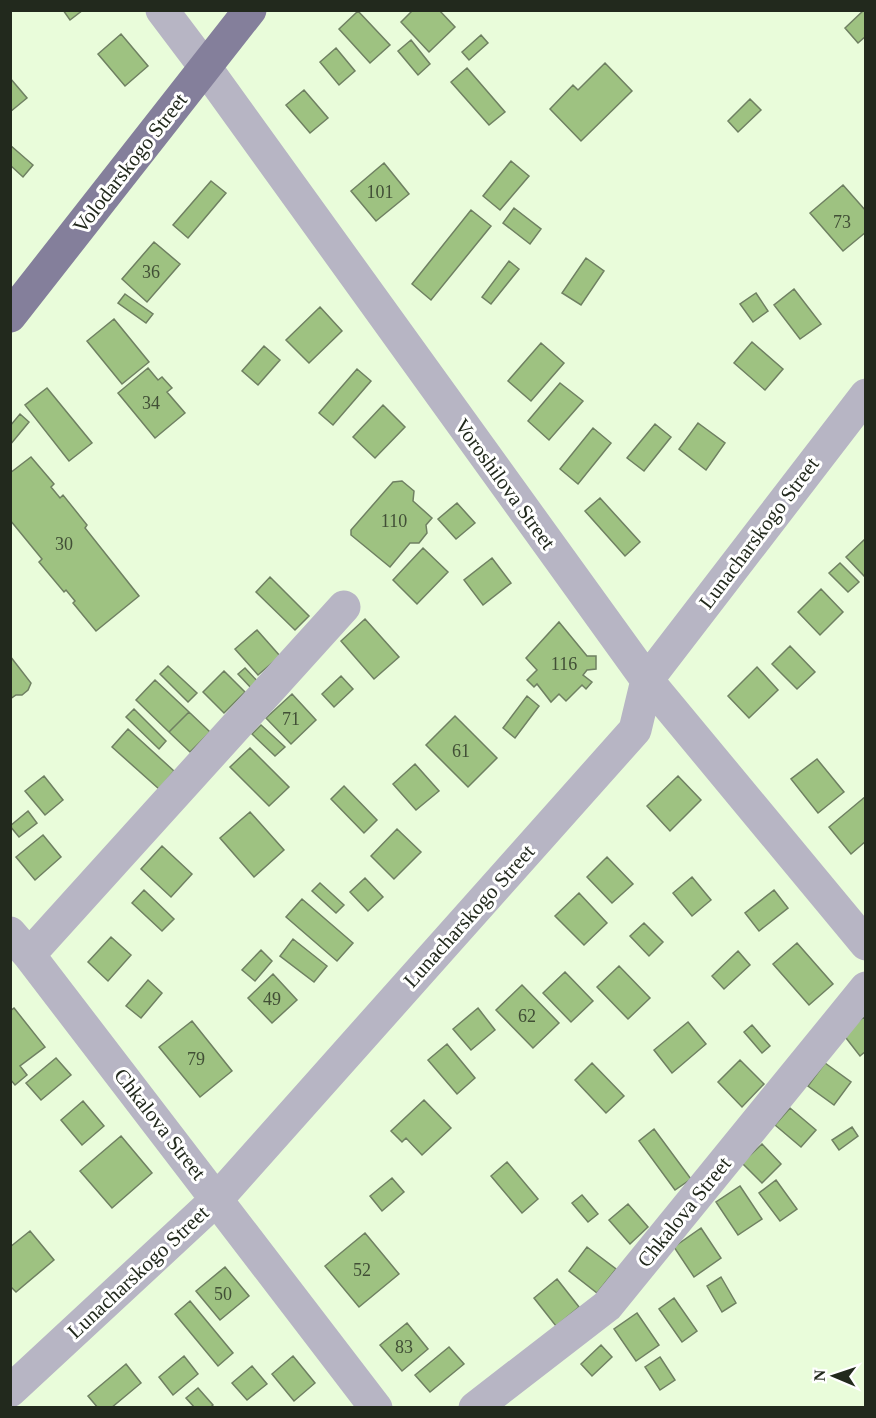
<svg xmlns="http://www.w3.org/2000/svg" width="876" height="1418" viewBox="0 0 876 1418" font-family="Georgia,serif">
  <rect width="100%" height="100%" fill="#e9fcda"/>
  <path fill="#9ec281" stroke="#6f8062" stroke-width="1.5" d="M63,10H83L70,20Z
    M413,10H439L455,27L429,52L401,22Z
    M864,10H866V36L858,43L845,28Z
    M358,11L390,45L370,63L339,29Z
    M121,34L148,66L125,86L98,54Z
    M481,35L488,43L469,60L462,52Z
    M411,40L430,64L418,75L398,51Z
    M336,48L355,71L339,85L320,62Z
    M605,63L632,91L581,141L550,109L573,85L578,90Z
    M467,68L505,112L489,125L451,82Z
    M10,78L27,98L10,112Z
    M304,90L328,118L310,133L286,105Z
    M750,99L761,110L738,132L728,121Z
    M10,145L33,165L23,177L10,165Z
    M511,161L529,176L500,210L483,196Z
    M384,163L409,194L376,221L351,191Z
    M211,181L226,193L188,238L173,225Z
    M843,185L866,211V232L843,251L810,213Z
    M514,208L541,229L530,244L503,223Z
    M471,210L491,226L431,300L412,284Z
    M154,242L180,264L147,302L122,279Z
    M586,258L604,271L581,305L562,293Z
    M509,261L519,269L491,304L482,297Z
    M794,289L821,324L800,339L774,305Z
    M756,293L768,311L753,322L740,304Z
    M125,294L153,314L146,323L118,303Z
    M320,307L342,331L309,363L286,340Z
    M114,319L149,362L122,384L87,341Z
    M752,342L783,369L765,390L734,363Z
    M541,343L564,363L531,401L508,381Z
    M264,346L280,360L258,385L242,371Z
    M148,368L158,380L162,377L172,388L167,392L185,413L155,438L118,393Z
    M357,369L371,381L333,425L319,413Z
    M560,383L583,401L549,440L528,421Z
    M47,388L92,443L69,461L25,405Z
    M383,405L405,427L375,458L353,437Z
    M20,414L29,422L10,445V426Z
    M698,423L725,443L706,470L679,449Z
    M655,424L671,437L644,471L627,458Z
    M593,428L611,443L578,484L560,469Z
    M31,457L54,484L51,487L60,498L63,495L87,525L85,528L139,596L96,631L73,603L75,601L66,590L64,592L39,562L42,559L10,520V473Z
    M402,481L414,491L413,501L432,518L426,525L427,533L419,543H410L390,567L351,535V530L393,482Z
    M600,498L640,542L625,556L585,511Z
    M457,503L475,523L456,539L438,519Z
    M865,539H866V578L846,557Z
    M423,548L448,572L417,604L393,580Z
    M492,558L511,583L483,605L464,580Z
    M840,563L859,582L848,592L829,573Z
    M270,577L309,616L295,630L256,592Z
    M821,589L843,612L820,635L798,612Z
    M365,619L399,657L374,679L341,641Z
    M559,622L587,656H596V669L587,670L583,675L592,682L586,689L582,685L566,701L559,694L551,702L537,684L534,687L527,680L537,670L526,658Z
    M257,630L280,656L258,675L235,649Z
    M790,646L815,672L797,689L772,664Z
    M10,656L31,683L28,690L22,695H16L10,699Z
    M168,666L197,693L188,702L160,674Z
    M757,667L778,690L749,718L728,696Z
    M245,668L260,684L253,690L238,674Z
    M224,671L245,692L224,713L203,692Z
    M341,676L353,689L334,707L322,694Z
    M155,680L189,712L169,732L136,700Z
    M292,694L316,720L291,744L266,718Z
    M527,696L539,706L515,738L503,728Z
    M134,709L166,741L159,749L126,717Z
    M189,712L210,732L190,752L169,732Z
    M455,716L497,758L468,787L426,745Z
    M261,725L285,747L275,756L252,734Z
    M128,729L174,771L159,789L112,747Z
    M250,748L289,787L269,806L230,767Z
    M817,759L844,792L818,813L791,779Z
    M415,764L439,791L416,810L393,784Z
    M44,776L63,800L45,815L25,791Z
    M678,776L701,800L670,831L647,806Z
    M344,786L377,820L364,833L331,799Z
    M866,796V841L851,854L829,827Z
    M28,811L37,823L19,837L10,826Z
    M250,812L284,850L254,877L220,838Z
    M397,829L421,852L394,879L371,856Z
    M43,835L61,857L35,880L16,857Z
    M162,846L192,874L171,897L141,869Z
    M607,857L633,884L612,903L587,877Z
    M692,877L711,900L692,916L673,893Z
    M365,878L383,897L368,911L350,892Z
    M320,883L344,905L336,913L312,891Z
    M144,890L174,919L162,931L132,903Z
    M774,890L788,908L759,931L745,913Z
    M579,893L607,923L584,945L555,916Z
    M302,899L353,943L337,961L286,917Z
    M644,923L663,942L649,956L630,936Z
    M111,937L131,955L108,981L88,962Z
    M293,939L327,966L314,982L280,956Z
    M797,943L833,984L809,1005L773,964Z
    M261,950L272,961L255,981L242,970Z
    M738,951L750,965L724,989L712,976Z
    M619,966L650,998L628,1019L597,987Z
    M565,972L593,1001L571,1022L543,993Z
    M273,974L297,1000L272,1023L248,998Z
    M148,980L162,993L141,1018L126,1006Z
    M522,985L559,1023L533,1048L496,1010Z
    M14,1008L45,1047L20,1066L27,1075L15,1085L10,1079V1011Z
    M478,1008L495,1030L471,1050L453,1029Z
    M864,1017L866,1020V1051L860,1056L843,1034Z
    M192,1021L232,1071L200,1097L159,1047Z
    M688,1022L706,1044L672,1073L654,1050Z
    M752,1025L770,1046L762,1053L744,1032Z
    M447,1044L475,1078L457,1094L428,1060Z
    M56,1058L71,1075L41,1100L26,1083Z
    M740,1060L764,1084L742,1107L718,1082Z
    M592,1063L624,1096L606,1113L575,1080Z
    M825,1063L851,1082L834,1105L808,1086Z
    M424,1100L451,1128L422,1155L406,1138L402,1142L391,1131Z
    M83,1101L104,1126L82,1145L61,1120Z
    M790,1108L816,1130L801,1147L775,1125Z
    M852,1127L858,1136L839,1150L832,1140Z
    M654,1129L691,1179L675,1190L639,1141Z
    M121,1136L152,1173L112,1208L80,1171Z
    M762,1144L781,1164L762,1183L742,1163Z
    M507,1162L538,1199L522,1213L491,1176Z
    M392,1178L404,1192L382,1211L370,1196Z
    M776,1180L797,1209L780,1221L759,1193Z
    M740,1186L762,1219L738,1235L716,1202Z
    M582,1195L598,1214L588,1222L572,1203Z
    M628,1204L648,1227L630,1244L609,1220Z
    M701,1228L721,1258L694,1277L674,1247Z
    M30,1231L54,1260L16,1292L10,1286V1247Z
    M365,1233L399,1274L359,1307L325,1266Z
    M587,1247L616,1269L597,1293L569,1271Z
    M225,1267L249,1296L220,1320L196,1291Z
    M721,1277L736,1303L722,1312L707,1286Z
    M557,1279L579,1307L556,1326L534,1298Z
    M674,1298L697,1331L682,1342L659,1309Z
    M190,1301L233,1353L218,1366L175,1314Z
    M637,1313L659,1345L636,1361L614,1329Z
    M407,1323L428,1349L402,1371L380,1345Z
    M601,1345L612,1357L592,1376L581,1364Z
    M449,1347L464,1364L430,1392L415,1375Z
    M184,1356L198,1374L173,1395L159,1377Z
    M293,1356L315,1383L294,1401L272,1374Z
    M660,1357L675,1380L660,1390L645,1367Z
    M126,1364L141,1383L111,1408H98L88,1396Z
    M252,1366L267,1384L247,1400L232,1383Z
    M198,1388L213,1405L210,1408H195L186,1398Z"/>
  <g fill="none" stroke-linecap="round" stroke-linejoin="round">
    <path stroke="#b7b5c4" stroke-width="33" d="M162,10L205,67L647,680L866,944
      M10,933L29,955L376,1408
      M29,955L344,607
      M10,1391L217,1199L635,730L647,680L866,395
      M475,1408L607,1306L866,988"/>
    <path stroke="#847f9b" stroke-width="33" d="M10,316L250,10"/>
  </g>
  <g text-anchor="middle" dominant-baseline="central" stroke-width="6" stroke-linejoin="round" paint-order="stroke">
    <g font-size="18" fill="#414f36">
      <text x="380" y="192">101</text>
      <text x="842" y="222">73</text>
      <text x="151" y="272">36</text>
      <text x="151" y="403">34</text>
      <text x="394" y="521">110</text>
      <text x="64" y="544">30</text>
      <text x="564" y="664">116</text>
      <text x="291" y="719">71</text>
      <text x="461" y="751">61</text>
      <text x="272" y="999">49</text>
      <text x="527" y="1016">62</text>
      <text x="196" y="1059">79</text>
      <text x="362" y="1270">52</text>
      <text x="223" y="1294">50</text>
      <text x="404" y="1347">83</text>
    </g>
    <g font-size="21" fill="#22291d" stroke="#fff">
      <text transform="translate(130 163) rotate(-52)">Volodarskogo Street</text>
      <text transform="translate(505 484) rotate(54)">Voroshilova Street</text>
      <text transform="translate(759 533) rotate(-53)">Lunacharskogo Street</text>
      <text transform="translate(469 916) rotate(-48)">Lunacharskogo Street</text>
      <text transform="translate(160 1124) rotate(52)">Chkalova Street</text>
      <text transform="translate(684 1212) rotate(-51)">Chkalova Street</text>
      <text transform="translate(138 1272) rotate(-43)">Lunacharskogo Street</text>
    </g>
  </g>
  <rect width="876" height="1418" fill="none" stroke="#22291d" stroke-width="24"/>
  <g transform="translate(834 1376) rotate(272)" stroke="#ffffff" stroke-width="4.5" paint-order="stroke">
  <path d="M0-4.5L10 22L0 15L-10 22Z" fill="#22291d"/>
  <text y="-9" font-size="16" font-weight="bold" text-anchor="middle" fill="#22291d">N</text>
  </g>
</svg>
